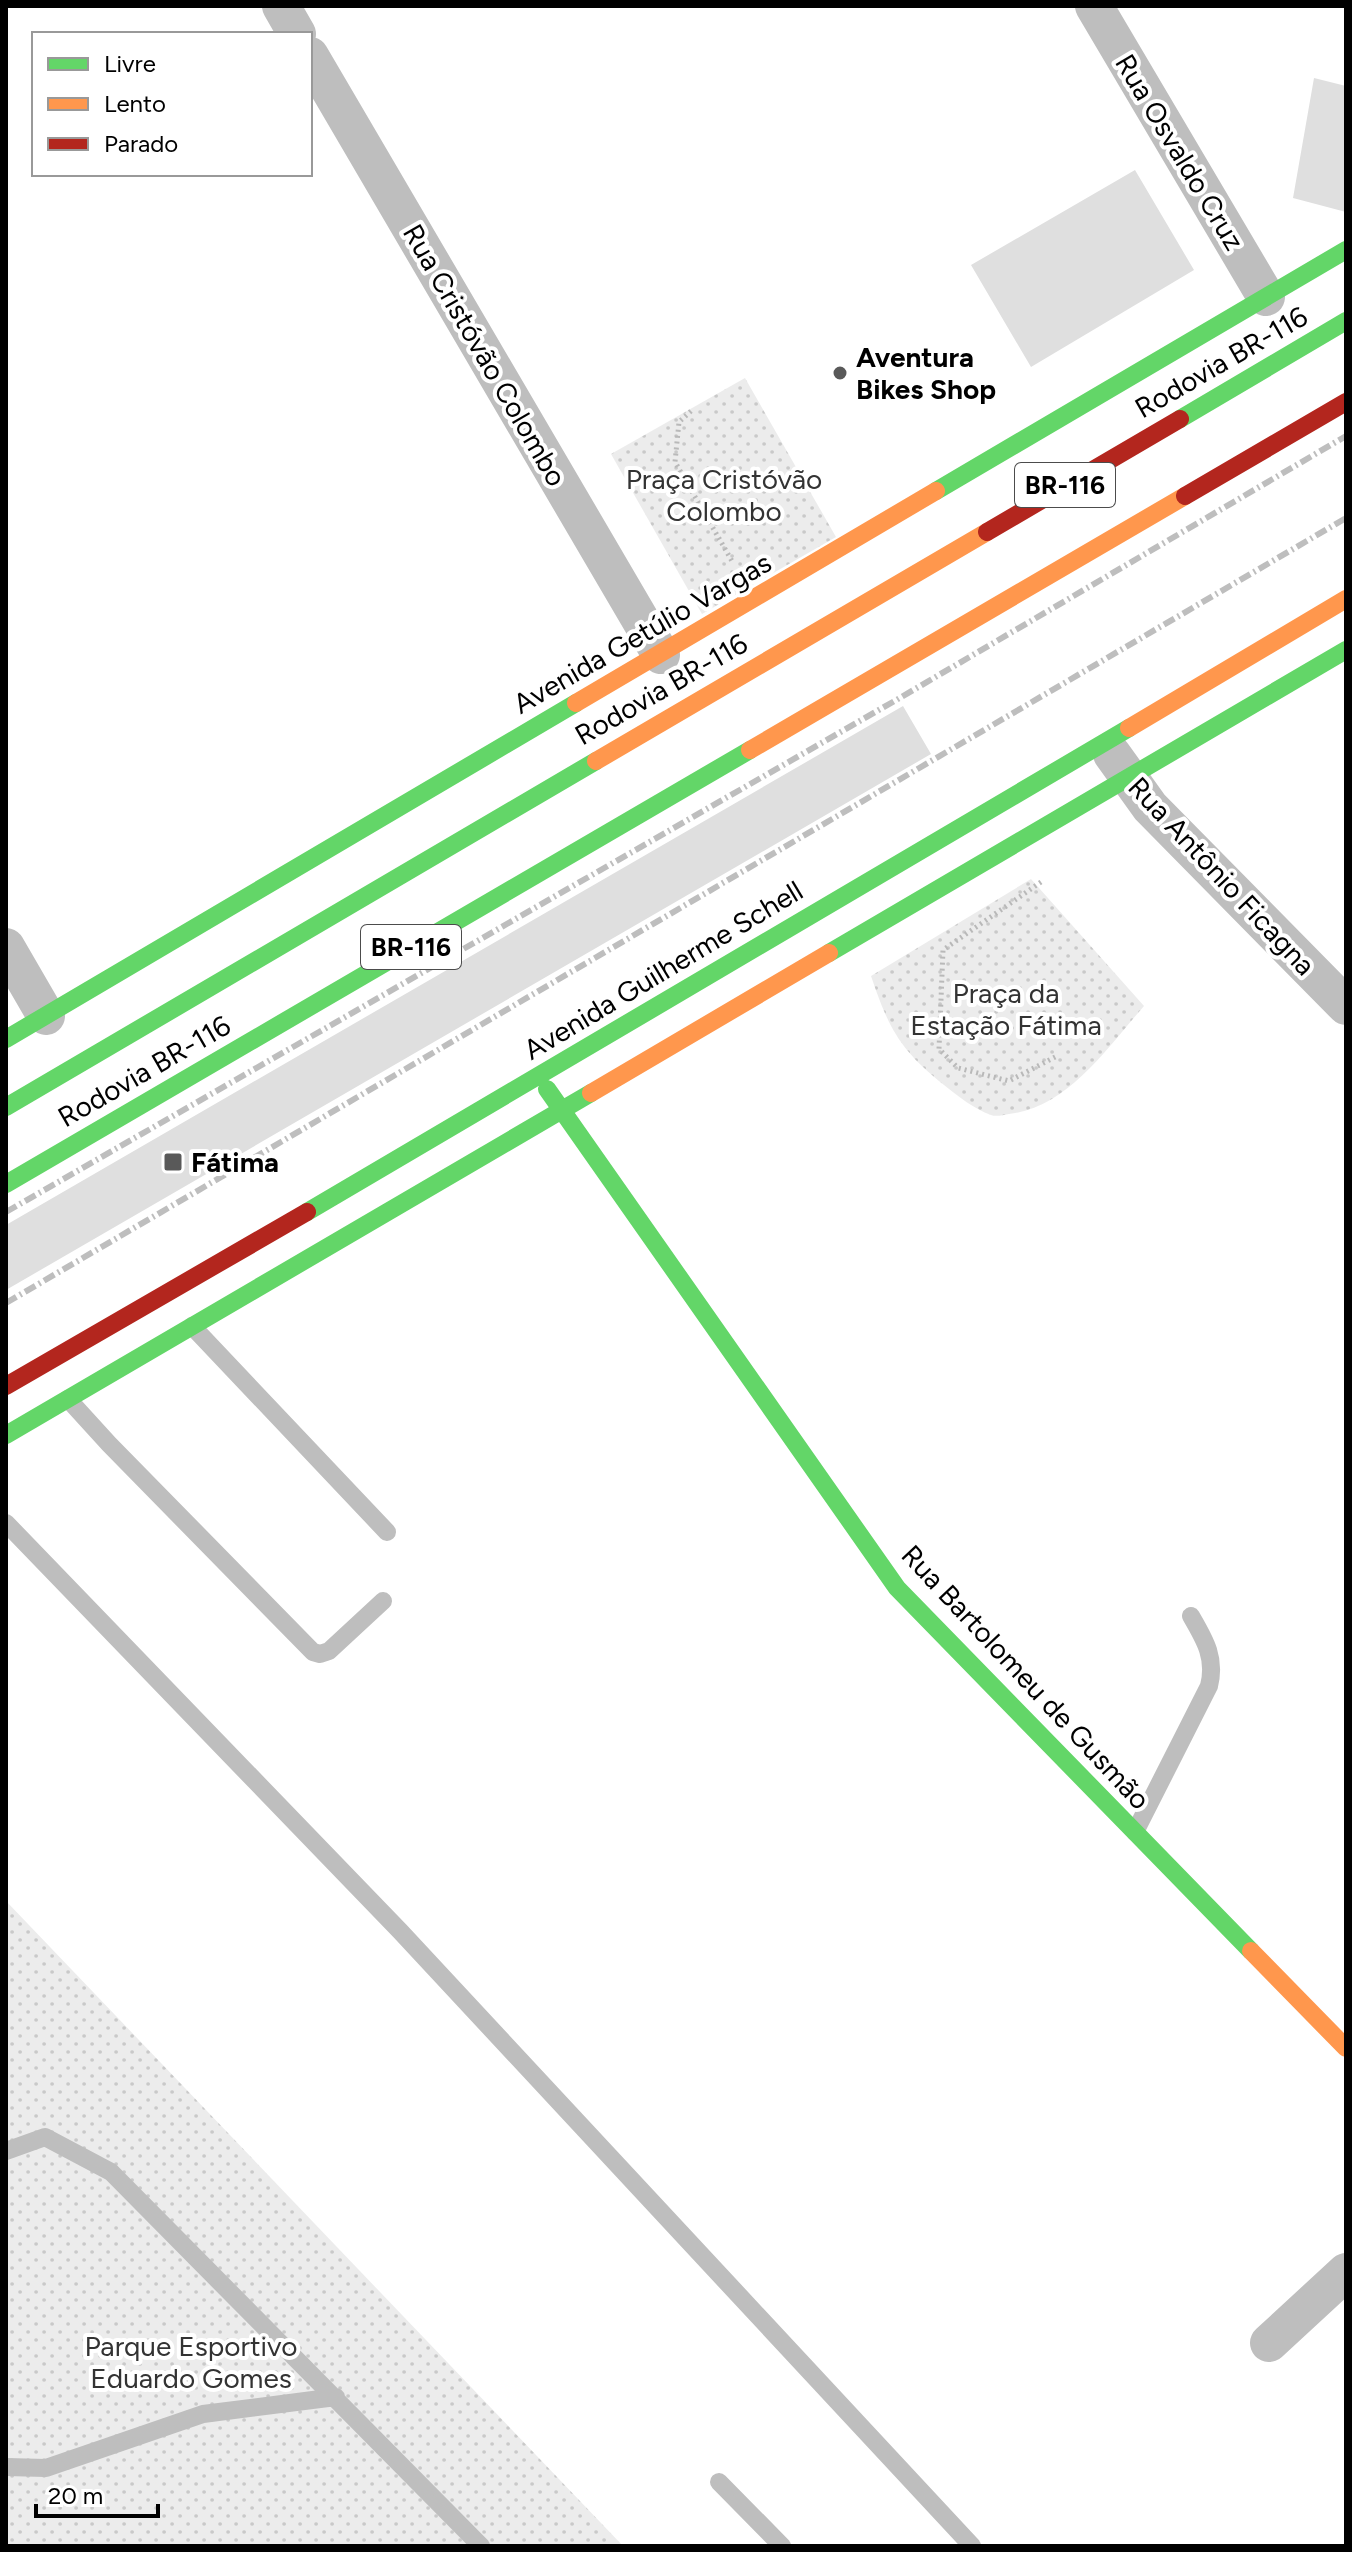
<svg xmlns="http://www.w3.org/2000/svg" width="1352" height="2552" viewBox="0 0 1352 2552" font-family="Figtree,sans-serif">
  <defs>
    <pattern id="park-dots" width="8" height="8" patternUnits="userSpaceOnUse" patternTransform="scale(2)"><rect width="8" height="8" fill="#ececec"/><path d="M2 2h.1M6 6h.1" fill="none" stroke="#c9c9c9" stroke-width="1.8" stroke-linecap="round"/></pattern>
  </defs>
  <rect width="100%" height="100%" fill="#fff"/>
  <path fill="url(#park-dots)" d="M745,378L836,537L702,614L611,454Z
    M1031,879L1144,1006C1108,1047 1067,1108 1009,1114C1003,1115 996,1117 991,1115C974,1109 958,1096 944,1085C900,1050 889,1029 871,976Z
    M6,1901L623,2546H6Z"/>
  <path fill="#dfdfdf" d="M1314,78L1346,86V212L1293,198Z
    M1135,170L1194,270L1031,367L971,265Z
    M903,706L931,754L6,1290V1225Z"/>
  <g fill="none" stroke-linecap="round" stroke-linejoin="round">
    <path stroke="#b9b9b9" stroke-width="5" stroke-dasharray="2 4" stroke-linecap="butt" d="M691,411L679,422L675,462L732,561
      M1041,882L943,950L939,1049L958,1068L1009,1081L1057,1056"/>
    <path stroke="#bebebe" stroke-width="18" d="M192,1326L387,1532
      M68,1399L109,1444L313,1652L320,1654L329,1651L383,1601
      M6,1523L400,1931L972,2546
      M1135,1832L1209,1686C1216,1658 1205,1640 1191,1616
      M6,2151L45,2137L111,2172L481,2546
      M6,2467L46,2468L203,2414L336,2397
      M719,2482L782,2546"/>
    <path stroke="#bebebe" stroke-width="38" d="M281,6L297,34
      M1094,6L1266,297
      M310,56L661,655
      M1112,754L1150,807L1346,1006
      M6,947L46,1016
      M1269,2343L1346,2272"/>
    <path stroke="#63d668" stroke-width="18" d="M1180,419L1346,321
      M936,491L1346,250
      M829,953L1346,650
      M6,1039L576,703
      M547,1089L897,1588L1251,1951
      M6,1107L596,761
      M6,1184L750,750
      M307,1212L1129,728
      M6,1435L591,1093"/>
    <path stroke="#ff974d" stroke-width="18" d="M576,703L936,491
      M1129,728L1346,599
      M750,750L1185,496
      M596,761L987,532
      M591,1093L829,953
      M1251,1951L1346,2048"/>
    <path stroke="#b3261e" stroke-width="18" d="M1185,496L1346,402
      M987,532L1180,419
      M6,1386L307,1212"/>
    <path stroke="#bebebe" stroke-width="6" stroke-dasharray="12 4 2 4" stroke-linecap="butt" d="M6,1212L898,699L1346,436
      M6,1303L1346,518"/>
  </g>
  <g fill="#595959" stroke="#fff" stroke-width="3">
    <circle cx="840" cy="373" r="8"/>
    <rect x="163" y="1152" width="20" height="20" rx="4"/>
  </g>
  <g text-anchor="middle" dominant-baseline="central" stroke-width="8" stroke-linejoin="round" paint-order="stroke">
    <g fill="#fff" stroke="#4c4c4c" stroke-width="2">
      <rect x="1015" y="463" width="100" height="44" rx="6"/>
      <rect x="361" y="925" width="100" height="44" rx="6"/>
    </g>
    <g font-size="26" font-weight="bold" fill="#000">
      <text x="1065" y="485">BR-116</text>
      <text x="411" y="947">BR-116</text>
    </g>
    <g font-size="28" fill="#000" stroke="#fff">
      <text transform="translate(1180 152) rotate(59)">Rua Osvaldo Cruz</text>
      <text transform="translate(485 355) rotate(60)">Rua Cristóvão Colombo</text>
      <text transform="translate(1221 362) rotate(-30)">Rodovia BR-116</text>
      <text transform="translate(642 633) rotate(-30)">Avenida Getúlio Vargas</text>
      <text transform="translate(661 689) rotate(-30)">Rodovia BR-116</text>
      <text transform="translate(1222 876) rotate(47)">Rua Antônio Ficagna</text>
      <text transform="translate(663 970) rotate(-31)">Avenida Guilherme Schell</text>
      <text transform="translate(144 1071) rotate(-30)">Rodovia BR-116</text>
      <text transform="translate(1026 1677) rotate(47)">Rua Bartolomeu de Gusmão</text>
    </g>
    <g font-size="28" font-weight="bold" fill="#000" stroke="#fff" text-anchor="start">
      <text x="856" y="357">Aventura<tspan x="856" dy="32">Bikes Shop</tspan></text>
      <text x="191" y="1162">Fátima</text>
    </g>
    <g font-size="28" fill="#333" stroke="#fff">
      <text x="724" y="479">Praça Cristóvão<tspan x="724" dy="32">Colombo</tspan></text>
      <text x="1006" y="993">Praça da<tspan x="1006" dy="32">Estação Fátima</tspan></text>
      <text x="191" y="2346">Parque Esportivo<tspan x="191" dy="32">Eduardo Gomes</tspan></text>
    </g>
  </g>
  <rect width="1352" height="2552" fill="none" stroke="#000000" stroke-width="16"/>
  <rect x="32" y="32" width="280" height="144" fill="#ffffff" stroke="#999999" stroke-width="2"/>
  <rect x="48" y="58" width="40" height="12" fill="#63d668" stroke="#999999" stroke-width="2"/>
  <text x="104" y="72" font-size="24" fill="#000000">Livre</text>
  <rect x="48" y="98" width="40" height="12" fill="#ff974d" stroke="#999999" stroke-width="2"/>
  <text x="104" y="112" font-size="24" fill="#000000">Lento</text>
  <rect x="48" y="138" width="40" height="12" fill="#b3261e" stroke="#999999" stroke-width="2"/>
  <text x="104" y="152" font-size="24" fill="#000000">Parado</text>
  <path d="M36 2504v12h122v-12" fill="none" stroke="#000000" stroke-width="4"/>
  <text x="48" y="2504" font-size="24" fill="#000000" stroke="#ffffff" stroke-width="6" paint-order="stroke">20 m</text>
</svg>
